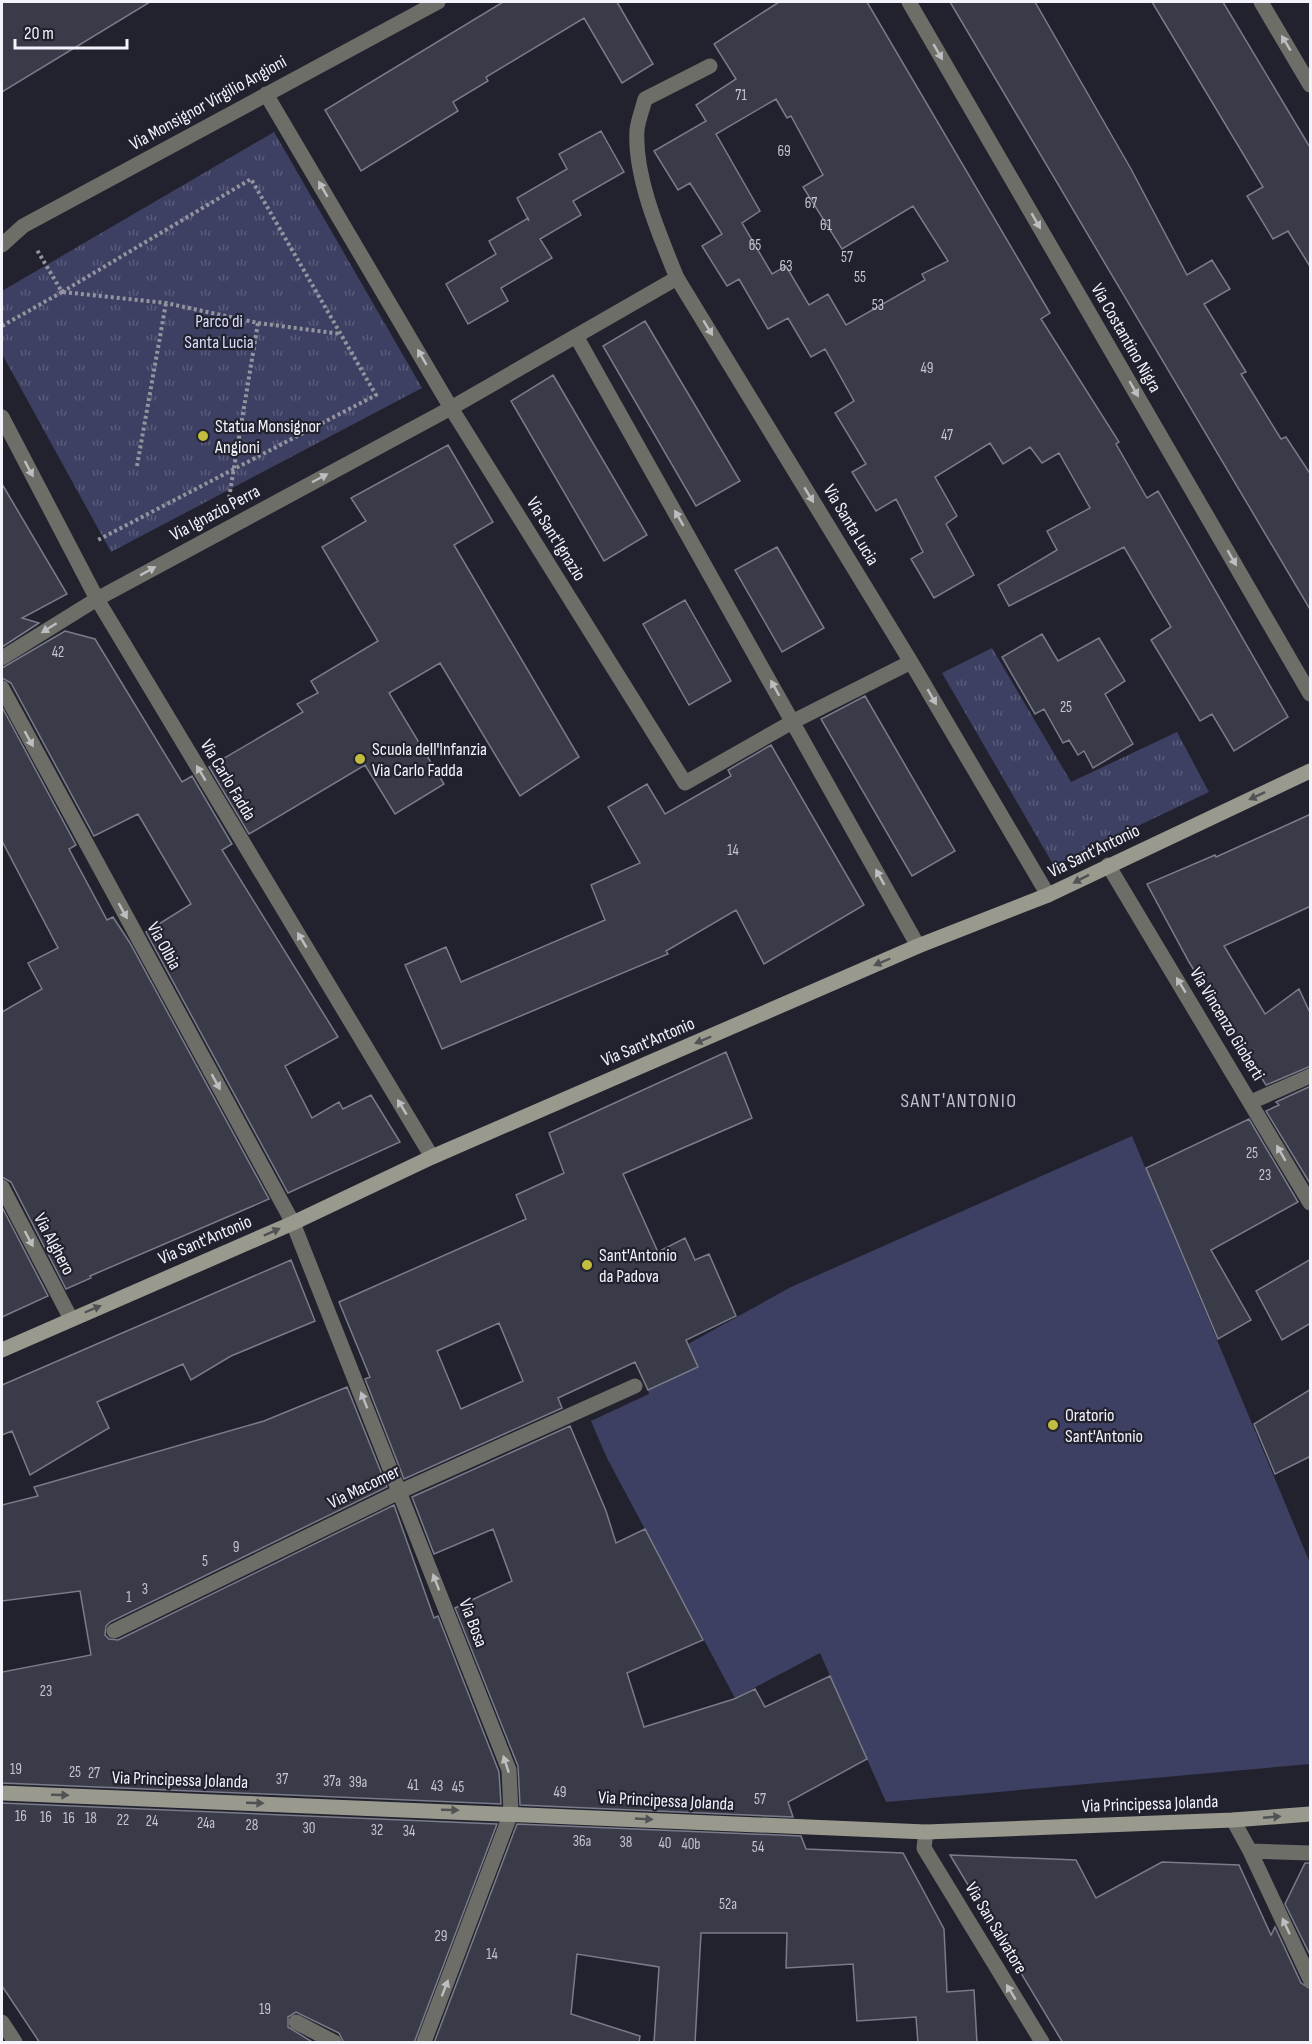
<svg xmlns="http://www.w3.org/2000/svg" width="1312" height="2044" viewBox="0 0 1312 2044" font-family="'Sofia Sans Condensed',sans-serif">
  <defs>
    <pattern id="park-tufts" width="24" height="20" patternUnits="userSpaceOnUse" patternTransform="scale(1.5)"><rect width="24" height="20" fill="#3e4063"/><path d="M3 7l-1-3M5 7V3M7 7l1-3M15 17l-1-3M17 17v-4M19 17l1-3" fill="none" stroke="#5a5c7a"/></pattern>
  </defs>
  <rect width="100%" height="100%" fill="#21222e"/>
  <path fill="url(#park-tufts)" d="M274,132L422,388L111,552L2,354V291Z
    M992,648L1071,782L1177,732L1209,792L1054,866L942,673Z"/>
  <path fill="#3e4063" d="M1132,1136L1310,1563V1764L886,1802L820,1653L735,1698L607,1458L591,1421L649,1394L648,1390L697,1366L688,1344L791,1287Z"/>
  <path fill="#3a3b48" stroke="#7a7c8b" stroke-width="1.5" fill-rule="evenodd" d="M2,2H150L2,92Z
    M503,2H617L653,64L622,83L584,18L486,77L488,81L453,102L458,111L361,171L325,110Z
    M779,2H867L1050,313L1041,319L1119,442L1116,444L1147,498L1158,491L1288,717L1234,751L1212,714L1200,721L1151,640L1171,627L1124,547L1009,606L998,585L1057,550L1047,531L1090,508L1059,453L1042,463L1030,447L1003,464L990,443L935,477L957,516L946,524L974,575L934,598L911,559L923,552L896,499L876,511L852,472L866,464L835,413L854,401L825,349L811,357L788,318L768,329L739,279L727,286L702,246L722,234L690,183L678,190L654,151L706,121L696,105L736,79L714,44ZM776,99L787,118L791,116L823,175L803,187L842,249L913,206L948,261L922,274L925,280L846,325L828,294L809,305L786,266L772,274L742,223L760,211L716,134Z
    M950,2H1035L1131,169L1187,275L1212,260L1230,289L1204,304L1246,372L1241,374L1281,439L1286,437L1311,475V611Z
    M1152,2H1223L1311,149V268L1288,231L1273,239L1247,196L1263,187Z
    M601,131L624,172L573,201L581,215L540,239L552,258L501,288L508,301L468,324L446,284L496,254L489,241L528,218L529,221L517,198L567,169L559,154Z
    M645,321L740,481L696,506L603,346Z
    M553,375L647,535L604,561L511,401Z
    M448,445L493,522L454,545L579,757L520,796L440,663L389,693L444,784L395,814L365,765L249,834L209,767L303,712L297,704L318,693L311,681L378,641L322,547L366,521L351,498Z
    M2,484L67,594L22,618L39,623L2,647Z
    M777,547L824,628L782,652L735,570Z
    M685,600L731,681L689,705L643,624Z
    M65,631L95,639L182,782L192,776L232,844L222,850L338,1037L285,1066L312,1118L339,1102L343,1109L371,1095L400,1142L288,1193L146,932L191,904L138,814L94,836L11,683L2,678V668Z
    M1042,634L1058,661L1099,638L1125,681L1105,694L1133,744L1093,768L1084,751L1078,755L1069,740L1063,743L1044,709L1035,714L1002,657Z
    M865,696L955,851L912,876L821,719Z
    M2,707L76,845L69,849L107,920L113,917L130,943L269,1199L90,1276L91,1278L66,1289L11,1182L2,1177V1012L42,989L28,963L58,948L2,841Z
    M771,745L864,905L764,964L736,910L666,951L668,954L442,1049L405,965L446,947L461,982L605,920L591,885L640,863L608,807L647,784L665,814L731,776L728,770Z
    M1311,814V906L1224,946L1265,1014L1299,989L1311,1015V1066L1266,1085L1189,962L1147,884L1215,855L1216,857Z
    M726,1052L752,1118L623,1174L658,1252L685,1238L695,1260L709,1254L736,1316L686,1340L698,1367L648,1390L635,1362L558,1398L562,1408L404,1479L365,1379L370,1377L339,1302L526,1219L516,1195L564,1173L549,1133ZM499,1323L523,1381L461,1409L437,1351Z
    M1311,1086V1185L1266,1111L1279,1105L1276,1102Z
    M1249,1119L1298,1202L1211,1250L1251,1320L1218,1339L1146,1168Z
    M2,1207L48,1296L2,1317Z
    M1311,1259V1323L1282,1340L1256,1291Z
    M291,1260L315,1321L231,1356L191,1380L183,1364L97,1402L109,1428L30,1475L12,1431L2,1435V1385Z
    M347,1387L387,1487L110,1622L106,1626L105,1635L109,1639L118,1640L394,1505L434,1618L438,1616L499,1772L501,1804L2,1783V1672L91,1655L80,1591L2,1601V1505L38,1496L34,1487L264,1421Z
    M1311,1389V1456L1275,1474L1254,1424Z
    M570,1426L606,1511L616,1543L645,1529L703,1640L627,1673L644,1727L734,1699L755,1689L765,1707L830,1676L867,1759L788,1802L793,1817L520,1805L518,1766L455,1608L512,1581L493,1529L434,1554L412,1497Z
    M2,1803L497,1824L414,2043H344L339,2033L296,2012L288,2017V2027L314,2043H40L2,1986Z
    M517,1824L801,1836L806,1849L903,1853L944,1929L947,1992L974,1990L977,2043H918L916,2017L857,2021L853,1964L786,1968L787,1933H701L695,2043H654L659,1967L577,1954L571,2014L640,2036L639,2043H434Z
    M950,1855L1076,1860L1096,1898L1162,1862L1239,1865L1271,1935L1275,1927L1301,1983L1311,1989V2043H1063Z
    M1305,1863H1311V1957L1285,1904Z"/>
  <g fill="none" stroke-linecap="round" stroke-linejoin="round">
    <path stroke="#93949e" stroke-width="4" stroke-dasharray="3 3" stroke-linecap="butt" d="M62,292L251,179L376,395L96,541
      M63,292L166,303L258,323L229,498
      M258,323L341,334
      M2,326L62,292L37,250
      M137,466L166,303"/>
    <path stroke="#6e6e68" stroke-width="15" d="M677,278C660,236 634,177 637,130C638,120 643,108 645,99L710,66"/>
    <path stroke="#6e6e68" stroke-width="15" d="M909,2L1310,694
      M1261,2L1310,85
      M266,94L451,408L685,783L794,721L911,662
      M2,245L23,226L438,2
      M576,336L918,946
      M2,417L97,599L432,1157
      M2,658L97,599L451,408L677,278L911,662L1048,895
      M2,688L293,1223L509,1770L511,1813L424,2042
      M1108,865L1310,1203
      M1251,1102L1310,1076
      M2,1187L71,1319
      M114,1631L401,1491L635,1386
      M1233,1820L1250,1851L1310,1853
      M926,1832L924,1848L1042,2042
      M1250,1851L1310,1979
      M2,2022L15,2042
      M296,2022L334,2042"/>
    <path stroke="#99998e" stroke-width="15" d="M2,1350L293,1223L432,1157L918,946L1048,895L1310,771
      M2,1793L926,1832L1233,1820L1310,1814"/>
  </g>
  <defs><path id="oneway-solid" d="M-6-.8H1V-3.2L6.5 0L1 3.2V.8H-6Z" transform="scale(1.5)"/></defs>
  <g fill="#bdbec0">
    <use href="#oneway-solid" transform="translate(1286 43) rotate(-121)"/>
    <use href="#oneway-solid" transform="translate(938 52) rotate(60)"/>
    <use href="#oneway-solid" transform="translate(323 189) rotate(-120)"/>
    <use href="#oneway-solid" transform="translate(1036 221) rotate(60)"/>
    <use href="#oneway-solid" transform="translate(708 328) rotate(59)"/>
    <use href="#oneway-solid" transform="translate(422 357) rotate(-120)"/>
    <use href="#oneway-solid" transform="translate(1134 389) rotate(60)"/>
    <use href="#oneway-solid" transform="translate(29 469) rotate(62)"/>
    <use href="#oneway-solid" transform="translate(320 478) rotate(-28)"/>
    <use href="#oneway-solid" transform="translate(809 495) rotate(59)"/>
    <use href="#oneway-solid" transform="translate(679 518) rotate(-120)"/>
    <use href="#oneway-solid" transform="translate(1232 558) rotate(60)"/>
    <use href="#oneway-solid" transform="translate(148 571) rotate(-29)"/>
    <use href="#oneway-solid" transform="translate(49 628) rotate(148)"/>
    <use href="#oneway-solid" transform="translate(775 688) rotate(-119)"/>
    <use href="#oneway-solid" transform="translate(932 697) rotate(60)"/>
    <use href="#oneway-solid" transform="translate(29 739) rotate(61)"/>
    <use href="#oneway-solid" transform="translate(201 773) rotate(-121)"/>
    <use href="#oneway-solid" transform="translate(880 877) rotate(-119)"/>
    <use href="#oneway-solid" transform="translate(123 911) rotate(61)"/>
    <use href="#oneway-solid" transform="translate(302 940) rotate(-121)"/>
    <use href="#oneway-solid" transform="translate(1181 985) rotate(-121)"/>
    <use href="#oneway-solid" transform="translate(216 1082) rotate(61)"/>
    <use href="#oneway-solid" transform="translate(402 1107) rotate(-121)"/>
    <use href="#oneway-solid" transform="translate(1281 1153) rotate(-120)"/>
    <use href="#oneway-solid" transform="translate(29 1239) rotate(62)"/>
    <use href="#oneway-solid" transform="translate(364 1400) rotate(-112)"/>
    <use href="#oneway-solid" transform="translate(436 1582) rotate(-111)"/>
    <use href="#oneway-solid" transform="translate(506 1764) rotate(-108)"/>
    <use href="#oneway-solid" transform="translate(1286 1926) rotate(-115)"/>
    <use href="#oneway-solid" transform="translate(445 1988) rotate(-69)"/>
    <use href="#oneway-solid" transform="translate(1011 1992) rotate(-121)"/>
  </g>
  <g fill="#515254">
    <use href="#oneway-solid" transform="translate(1257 796) rotate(155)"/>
    <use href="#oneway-solid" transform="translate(1081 879) rotate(153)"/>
    <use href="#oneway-solid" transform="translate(882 962) rotate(157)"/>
    <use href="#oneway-solid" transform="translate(703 1040) rotate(157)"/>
    <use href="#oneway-solid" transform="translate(272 1232) rotate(-24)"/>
    <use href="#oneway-solid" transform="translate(93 1309) rotate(-23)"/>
    <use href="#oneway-solid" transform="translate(60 1795) rotate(2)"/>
    <use href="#oneway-solid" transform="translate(255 1803) rotate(2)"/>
    <use href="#oneway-solid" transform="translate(450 1810) rotate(2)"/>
    <use href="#oneway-solid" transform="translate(1272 1817) rotate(-5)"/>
    <use href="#oneway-solid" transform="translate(644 1819) rotate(3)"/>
  </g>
  <g fill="#c2bd3f" stroke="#21222e" stroke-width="2">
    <circle cx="203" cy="436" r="6"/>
    <circle cx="360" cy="759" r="6"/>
    <circle cx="587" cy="1265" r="6"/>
    <circle cx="1053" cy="1425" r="6"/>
  </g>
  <g text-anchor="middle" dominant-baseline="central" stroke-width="4.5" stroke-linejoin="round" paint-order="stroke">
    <g font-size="15" fill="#c4c5ce">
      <text x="741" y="95">71</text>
      <text x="784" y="151">69</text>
      <text x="811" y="203">67</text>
      <text x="826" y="225">61</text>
      <text x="755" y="245">65</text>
      <text x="847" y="257">57</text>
      <text x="786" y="266">63</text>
      <text x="860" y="277">55</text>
      <text x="878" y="305">53</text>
      <text x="927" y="368">49</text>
      <text x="947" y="435">47</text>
      <text x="58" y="652">42</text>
      <text x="1066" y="707">25</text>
      <text x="733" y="850">14</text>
      <text x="1252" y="1153">25</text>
      <text x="1265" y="1175">23</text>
      <text x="236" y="1547">9</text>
      <text x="205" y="1561">5</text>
      <text x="145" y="1589">3</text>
      <text x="129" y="1597">1</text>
      <text x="46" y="1691">23</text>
      <text x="16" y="1769">19</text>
      <text x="75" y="1772">25</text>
      <text x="94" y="1773">27</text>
      <text x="282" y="1779">37</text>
      <text x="332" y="1781">37a</text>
      <text x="358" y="1782">39a</text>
      <text x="413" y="1785">41</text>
      <text x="437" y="1786">43</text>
      <text x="458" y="1787">45</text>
      <text x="560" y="1792">49</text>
      <text x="760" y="1799">57</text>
      <text x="21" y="1816">16</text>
      <text x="46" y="1817">16</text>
      <text x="69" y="1818">16</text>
      <text x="91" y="1818">18</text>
      <text x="123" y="1820">22</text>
      <text x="152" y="1821">24</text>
      <text x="206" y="1823">24a</text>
      <text x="252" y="1825">28</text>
      <text x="309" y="1828">30</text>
      <text x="377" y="1830">32</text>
      <text x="409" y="1831">34</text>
      <text x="582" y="1841">36a</text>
      <text x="626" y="1842">38</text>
      <text x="665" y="1843">40</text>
      <text x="691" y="1844">40b</text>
      <text x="758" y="1847">54</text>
      <text x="728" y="1904">52a</text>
      <text x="441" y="1936">29</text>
      <text x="492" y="1954">14</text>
      <text x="265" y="2009">19</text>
    </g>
    <g font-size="18" fill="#f2f3fb" stroke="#21222e">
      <text transform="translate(208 103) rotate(-29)">Via Monsignor Virgilio Angioni</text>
      <text transform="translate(1126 338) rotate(60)">Via Costantino Nigra</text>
      <text transform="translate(215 513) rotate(-28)">Via Ignazio Perra</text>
      <text transform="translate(851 525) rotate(59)">Via Santa Lucia</text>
      <text transform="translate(556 539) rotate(58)">Via Sant'Ignazio</text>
      <text transform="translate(228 780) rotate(59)">Via Carlo Fadda</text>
      <text transform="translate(1094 851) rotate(-26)">Via Sant'Antonio</text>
      <text transform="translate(164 946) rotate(61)">Via Olbia</text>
      <text transform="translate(1227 1024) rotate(59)">Via Vincenzo Gioberti</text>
      <text transform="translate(648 1042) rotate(-23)">Via Sant'Antonio</text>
      <text transform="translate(205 1240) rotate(-23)">Via Sant'Antonio</text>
      <text transform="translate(54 1244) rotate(62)">Via Alghero</text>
      <text transform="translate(364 1487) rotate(-26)">Via Macomer</text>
      <text transform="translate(473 1623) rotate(69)">Via Bosa</text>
      <text transform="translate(180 1780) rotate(2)">Via Principessa Jolanda</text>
      <text transform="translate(666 1801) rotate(3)">Via Principessa Jolanda</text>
      <text transform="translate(1150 1804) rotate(-2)">Via Principessa Jolanda</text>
      <text transform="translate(996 1928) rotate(59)">Via San Salvatore</text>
    </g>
    <g font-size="18" fill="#d9dcfd" stroke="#21222e">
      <text x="219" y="321">Parco di<tspan x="219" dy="21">Santa Lucia</tspan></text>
    </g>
    <g font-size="18" fill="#f2f3fb" stroke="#21222e" text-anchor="start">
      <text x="215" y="426">Statua Monsignor<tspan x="215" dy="21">Angioni</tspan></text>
      <text x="372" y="749">Scuola dell'Infanzia<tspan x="372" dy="21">Via Carlo Fadda</tspan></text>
      <text x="599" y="1255">Sant'Antonio<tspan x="599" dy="21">da Padova</tspan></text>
      <text x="1065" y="1415">Oratorio<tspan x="1065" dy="21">Sant'Antonio</tspan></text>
    </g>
    <g font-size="20" letter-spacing="1.5" fill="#bdbfcf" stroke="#21222e">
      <text x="959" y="1101">SANT'ANTONIO</text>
    </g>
  </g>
  <rect width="1312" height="2044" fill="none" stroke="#f2f3fb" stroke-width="6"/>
  <path d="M15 39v9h112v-9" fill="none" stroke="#f2f3fb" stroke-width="3"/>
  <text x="24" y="39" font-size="18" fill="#f2f3fb" stroke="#21222e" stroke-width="4.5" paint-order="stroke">20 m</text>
</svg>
